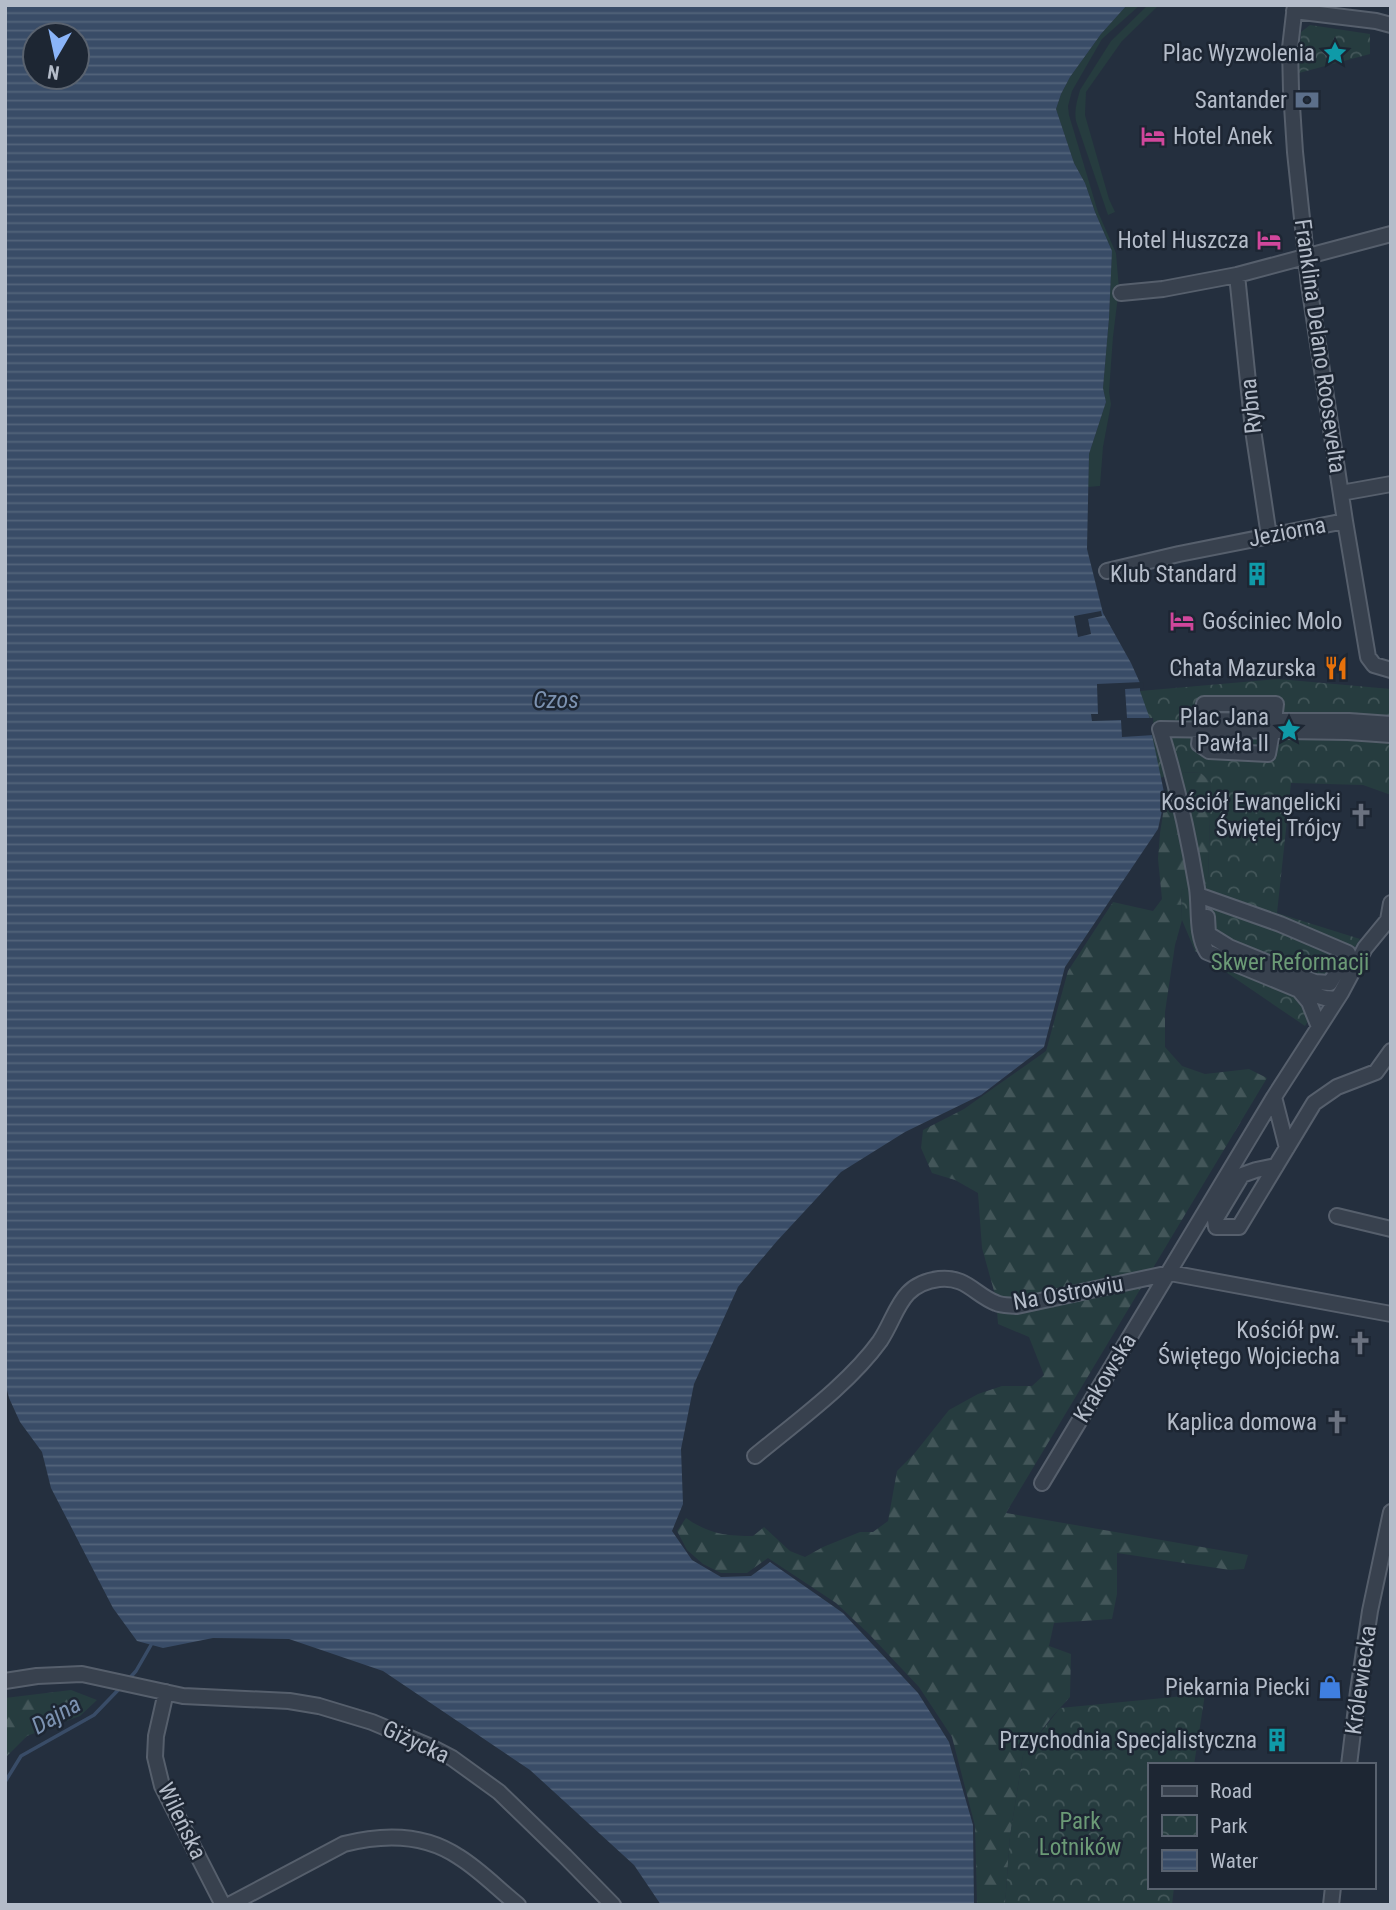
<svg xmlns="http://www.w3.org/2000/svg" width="1396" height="1910" viewBox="0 0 1396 1910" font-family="'Roboto Condensed',sans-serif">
  <defs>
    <pattern id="forest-firs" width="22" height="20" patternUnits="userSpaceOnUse" patternTransform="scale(1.75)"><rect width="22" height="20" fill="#263c3f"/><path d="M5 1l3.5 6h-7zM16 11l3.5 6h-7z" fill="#435659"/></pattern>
    <pattern id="park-crowns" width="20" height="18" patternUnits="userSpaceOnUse" patternTransform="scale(1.75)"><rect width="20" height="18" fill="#263c3f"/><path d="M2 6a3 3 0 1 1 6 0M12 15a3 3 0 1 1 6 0" fill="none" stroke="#435659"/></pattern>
    <pattern id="water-rules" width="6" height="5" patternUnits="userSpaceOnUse" patternTransform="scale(1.75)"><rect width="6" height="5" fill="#394c67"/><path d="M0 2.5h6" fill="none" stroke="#53647b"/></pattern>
  </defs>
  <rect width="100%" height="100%" fill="#242f3e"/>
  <path fill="#263c3f" d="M1127,5H1140L1102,39L1072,91L1068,106L1069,115L1098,212L1116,253L1119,288L1113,337L1109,392L1111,404L1103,447L1100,486L1088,487L1089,454L1106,402L1103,388L1109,318L1112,251L1095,212L1085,183L1074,163L1056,109L1061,94L1070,77L1101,34Z
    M1148,5H1159L1122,41L1086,92L1085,115L1109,199L1115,212L1108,215L1076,121C1074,110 1077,101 1080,90L1111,41Z"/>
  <path fill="url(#forest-firs)" d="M1179,772L1201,773L1211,782L1208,884L1181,890L1182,920L1175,945L1165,1012V1047L1182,1066L1205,1074L1249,1069L1267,1078L1006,1513L1248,1555L1244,1569L1230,1570L1117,1553V1594L1112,1619L1054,1623L1049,1646L1071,1654L1070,1697L1051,1718L1023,1755L1010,1836L1005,1905H977L975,1826L952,1737L919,1687L870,1635L836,1603L768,1558L747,1573H721L703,1564L687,1550L677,1531L686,1518C709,1534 726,1536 753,1536L764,1527L790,1551L805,1557L823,1547L860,1532H873L888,1521L897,1471L914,1454L949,1410L978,1394L1002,1386H1032L1044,1375L1029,1337L998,1324L996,1298L982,1248L978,1193L955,1180L932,1173L921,1148L923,1130L964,1109L1046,1051L1068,971L1113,902L1153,911L1162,899L1158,859L1160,833L1167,789Z
    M71,1690L97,1700L80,1716L27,1736L5,1758V1698Z"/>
  <path fill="url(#park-crowns)" d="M1310,25L1370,34V54L1299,73L1301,32Z
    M1278,679L1391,689V795L1363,785L1291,783L1277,913L1360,939L1305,1026L1195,951L1182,920L1181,890L1208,883L1211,782L1201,773L1179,772L1160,778L1140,691Z
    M1205,1694L1194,1765H1149V1887H1174L1172,1905H1005L1010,1836L1023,1755L1060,1708Z"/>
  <path fill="url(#water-rules)" fill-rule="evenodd" d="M5,5H1127L1101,34L1070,77L1061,94L1056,109L1074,163L1085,183L1095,212L1112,251L1109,318L1103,388L1106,402L1089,454L1087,549L1103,613L1131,663L1140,683V691L1150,719L1152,735L1165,797L1158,829L1065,967L1044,1047L981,1095L905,1132L841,1172L777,1241L738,1287L694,1384L681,1449L683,1504L672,1531L692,1560L721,1577L751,1576L770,1562L843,1613L918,1693L949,1742L973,1825L974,1905H661L634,1865L530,1770L383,1671L289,1639L213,1638L163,1648L137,1641L113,1608L51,1488L42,1452L20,1422L9,1398L5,1382ZM35,35H77V77H35Z"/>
  <path fill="#242f3e" d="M1101,611L1102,616L1088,619L1091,634L1078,637L1074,616Z
    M1143,682L1144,688L1125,689L1127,718H1153L1154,735L1122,737L1121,720L1092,721L1091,714H1098L1097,684Z"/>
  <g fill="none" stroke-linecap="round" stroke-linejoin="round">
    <path stroke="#394c67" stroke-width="3.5" d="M127,1681L136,1671L151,1645
      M5,1782L21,1756L94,1715L122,1686"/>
    <g stroke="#565f6c" stroke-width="18">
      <path id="minor" d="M1295,5L1290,48L1291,90L1295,152L1309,285L1345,521L1368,657L1374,665L1391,670
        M1294,11L1376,21L1391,25
        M1237,275L1253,430L1269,536
        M1121,293L1163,289L1237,275L1391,234
        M1341,493L1391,484
        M1107,571L1179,554L1345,521
        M1202,720L1204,704H1276L1274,721H1349L1391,724
        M1202,720L1274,721L1268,754L1209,751L1199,744Z
        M1198,895L1280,924L1348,953L1330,983L1315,982L1229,947L1208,934L1207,917
        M1388,920L1391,903
        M1301,991L1325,998L1337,999
        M1319,1027L1309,1002L1299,990L1207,952C1196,934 1200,909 1197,888C1188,834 1176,781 1160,729L1348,732L1391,735
        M1274,1097L1287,1148
        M1276,1166L1256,1170L1242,1175L1215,1220L1216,1227H1239L1314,1103L1337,1087L1376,1072L1391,1051
        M1337,1216L1391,1229
        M755,1456C796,1422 849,1384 880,1341C898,1314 899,1284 939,1279C966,1276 975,1295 996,1303C1002,1306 1011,1305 1017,1306L1170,1273L1391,1314
        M1042,1483L1274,1097L1341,993L1365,948L1388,920
        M5,1681L37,1676L82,1674L183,1696L289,1701L319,1706L372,1722L429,1746L452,1758L499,1792L565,1856L613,1905
        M166,1692L156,1736L155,1757L162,1786L223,1905
        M1349,1765L1358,1691L1370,1611L1391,1512
        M229,1905L344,1844C383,1834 425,1834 459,1857C480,1870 498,1889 518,1905
        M1331,1905L1333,1887"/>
    </g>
    <use href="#minor" stroke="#38414e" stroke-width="14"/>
  </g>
  <defs>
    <g id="sight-bare" transform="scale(1.89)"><path d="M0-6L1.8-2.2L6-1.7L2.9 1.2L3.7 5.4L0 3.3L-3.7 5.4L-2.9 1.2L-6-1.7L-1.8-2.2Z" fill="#0f9aa8" stroke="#1d2633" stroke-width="2.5" paint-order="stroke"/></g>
    <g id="bank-bare" transform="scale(1.89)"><path d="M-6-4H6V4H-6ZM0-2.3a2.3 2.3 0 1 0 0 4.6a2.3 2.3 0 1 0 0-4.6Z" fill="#5c6f8a" stroke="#1d2633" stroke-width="2.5" paint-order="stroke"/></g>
    <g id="hotel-bare" transform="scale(1.89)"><path d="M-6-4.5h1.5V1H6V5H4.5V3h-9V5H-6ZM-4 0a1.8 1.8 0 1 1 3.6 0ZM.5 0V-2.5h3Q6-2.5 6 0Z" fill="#d1479c" stroke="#1d2633" stroke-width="2.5" paint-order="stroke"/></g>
    <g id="building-bare" transform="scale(1.89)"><path d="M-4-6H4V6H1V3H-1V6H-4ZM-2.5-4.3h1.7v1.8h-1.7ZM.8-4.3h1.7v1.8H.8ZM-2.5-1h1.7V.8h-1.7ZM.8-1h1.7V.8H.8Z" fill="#0f9aa8" stroke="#1d2633" stroke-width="2.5" paint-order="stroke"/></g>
    <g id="restaurant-bare" transform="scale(1.89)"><path d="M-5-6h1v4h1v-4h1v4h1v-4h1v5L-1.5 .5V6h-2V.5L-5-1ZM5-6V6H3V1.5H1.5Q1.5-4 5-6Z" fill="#e8710a" stroke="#1d2633" stroke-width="2.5" paint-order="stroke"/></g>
    <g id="church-bare" transform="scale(1.89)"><path d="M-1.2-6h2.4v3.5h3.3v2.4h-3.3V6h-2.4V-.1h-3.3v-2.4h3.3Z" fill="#6b7280" stroke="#1d2633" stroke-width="2.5" paint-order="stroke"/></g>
    <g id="shop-bare" transform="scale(1.89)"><path d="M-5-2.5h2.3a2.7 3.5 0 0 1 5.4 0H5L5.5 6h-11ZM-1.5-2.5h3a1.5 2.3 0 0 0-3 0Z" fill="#3f7fe0" stroke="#1d2633" stroke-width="2.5" paint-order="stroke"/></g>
  </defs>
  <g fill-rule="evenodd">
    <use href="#sight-bare" x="1335" y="53"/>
    <use href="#bank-bare" x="1307" y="100"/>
    <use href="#hotel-bare" x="1153" y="136"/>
    <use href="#hotel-bare" x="1269" y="240"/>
    <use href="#building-bare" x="1257" y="574"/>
    <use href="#hotel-bare" x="1182" y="621"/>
    <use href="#restaurant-bare" x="1336" y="668"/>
    <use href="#sight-bare" x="1289" y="730"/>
    <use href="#church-bare" x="1361" y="815"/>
    <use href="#church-bare" x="1360" y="1343"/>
    <use href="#church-bare" x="1337" y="1422"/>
    <use href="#shop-bare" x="1330" y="1687"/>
    <use href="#building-bare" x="1277" y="1740"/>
  </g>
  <g text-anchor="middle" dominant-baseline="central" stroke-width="5" stroke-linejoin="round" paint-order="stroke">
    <g font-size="23" fill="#b4bcc9" stroke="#1d2633" text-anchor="end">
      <text x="1315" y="53">Plac Wyzwolenia</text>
      <text x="1287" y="100">Santander</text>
      <text x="1173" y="136" text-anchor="start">Hotel Anek</text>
      <text x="1249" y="240">Hotel Huszcza</text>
      <text x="1237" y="574">Klub Standard</text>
      <text x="1202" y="621" text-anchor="start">Gościniec Molo</text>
      <text x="1316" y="668">Chata Mazurska</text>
      <text x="1269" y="717">Plac Jana<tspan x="1269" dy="26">Pawła II</tspan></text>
      <text x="1341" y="802">Kościół Ewangelicki<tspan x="1341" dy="26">Świętej Trójcy</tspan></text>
      <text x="1340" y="1330">Kościół pw.<tspan x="1340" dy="26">Świętego Wojciecha</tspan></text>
      <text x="1317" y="1422">Kaplica domowa</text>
      <text x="1310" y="1687">Piekarnia Piecki</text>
      <text x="1257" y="1740">Przychodnia Specjalistyczna</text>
    </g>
    <g font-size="23" fill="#b4bcc9" stroke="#1d2633">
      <text transform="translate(1320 346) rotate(82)">Franklina Delano Roosevelta</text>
      <text transform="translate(1251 406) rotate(-96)">Rybna</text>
      <text transform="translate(1287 532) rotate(-11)">Jeziorna</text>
      <text transform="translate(1068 1293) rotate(-10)">Na Ostrowiu</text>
      <text transform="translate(1105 1378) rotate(-59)">Krakowska</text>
      <text transform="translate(1361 1680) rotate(-82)">Królewiecka</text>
      <text transform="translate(416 1742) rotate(25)">Giżycka</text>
      <text transform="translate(182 1821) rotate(64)">Wileńska</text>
    </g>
    <g font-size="23" fill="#6b9a76" stroke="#1d2633">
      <text x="1290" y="962">Skwer Reformacji</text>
      <text x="1080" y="1821">Park<tspan x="1080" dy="26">Lotników</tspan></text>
    </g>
    <g font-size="24" font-style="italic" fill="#7c92b1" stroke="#1d2633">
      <text x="556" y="700">Czos</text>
      <text transform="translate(56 1715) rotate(-30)">Dajna</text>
    </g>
  </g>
  <rect width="1396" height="1910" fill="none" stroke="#b4bcc9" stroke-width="14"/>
  <rect x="1148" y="1763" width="228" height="126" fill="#1d2633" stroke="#59626f" stroke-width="2"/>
  <rect x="1162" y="1786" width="35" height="10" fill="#38414e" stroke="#59626f" stroke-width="2"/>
  <text x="1210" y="1798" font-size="21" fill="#b4bcc9">Road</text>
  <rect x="1162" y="1815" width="35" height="21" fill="url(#park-crowns)" stroke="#59626f" stroke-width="2"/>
  <text x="1210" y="1833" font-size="21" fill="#b4bcc9">Park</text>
  <rect x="1162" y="1850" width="35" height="21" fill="url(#water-rules)" stroke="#59626f" stroke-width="2"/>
  <text x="1210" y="1868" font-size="21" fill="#b4bcc9">Water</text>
  <g transform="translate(56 56) rotate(189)"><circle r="33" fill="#1d2633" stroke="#59626f" stroke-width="2"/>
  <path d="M0-5L12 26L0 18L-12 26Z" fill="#8ab4f8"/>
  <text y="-10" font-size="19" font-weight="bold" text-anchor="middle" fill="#b4bcc9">N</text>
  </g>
</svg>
